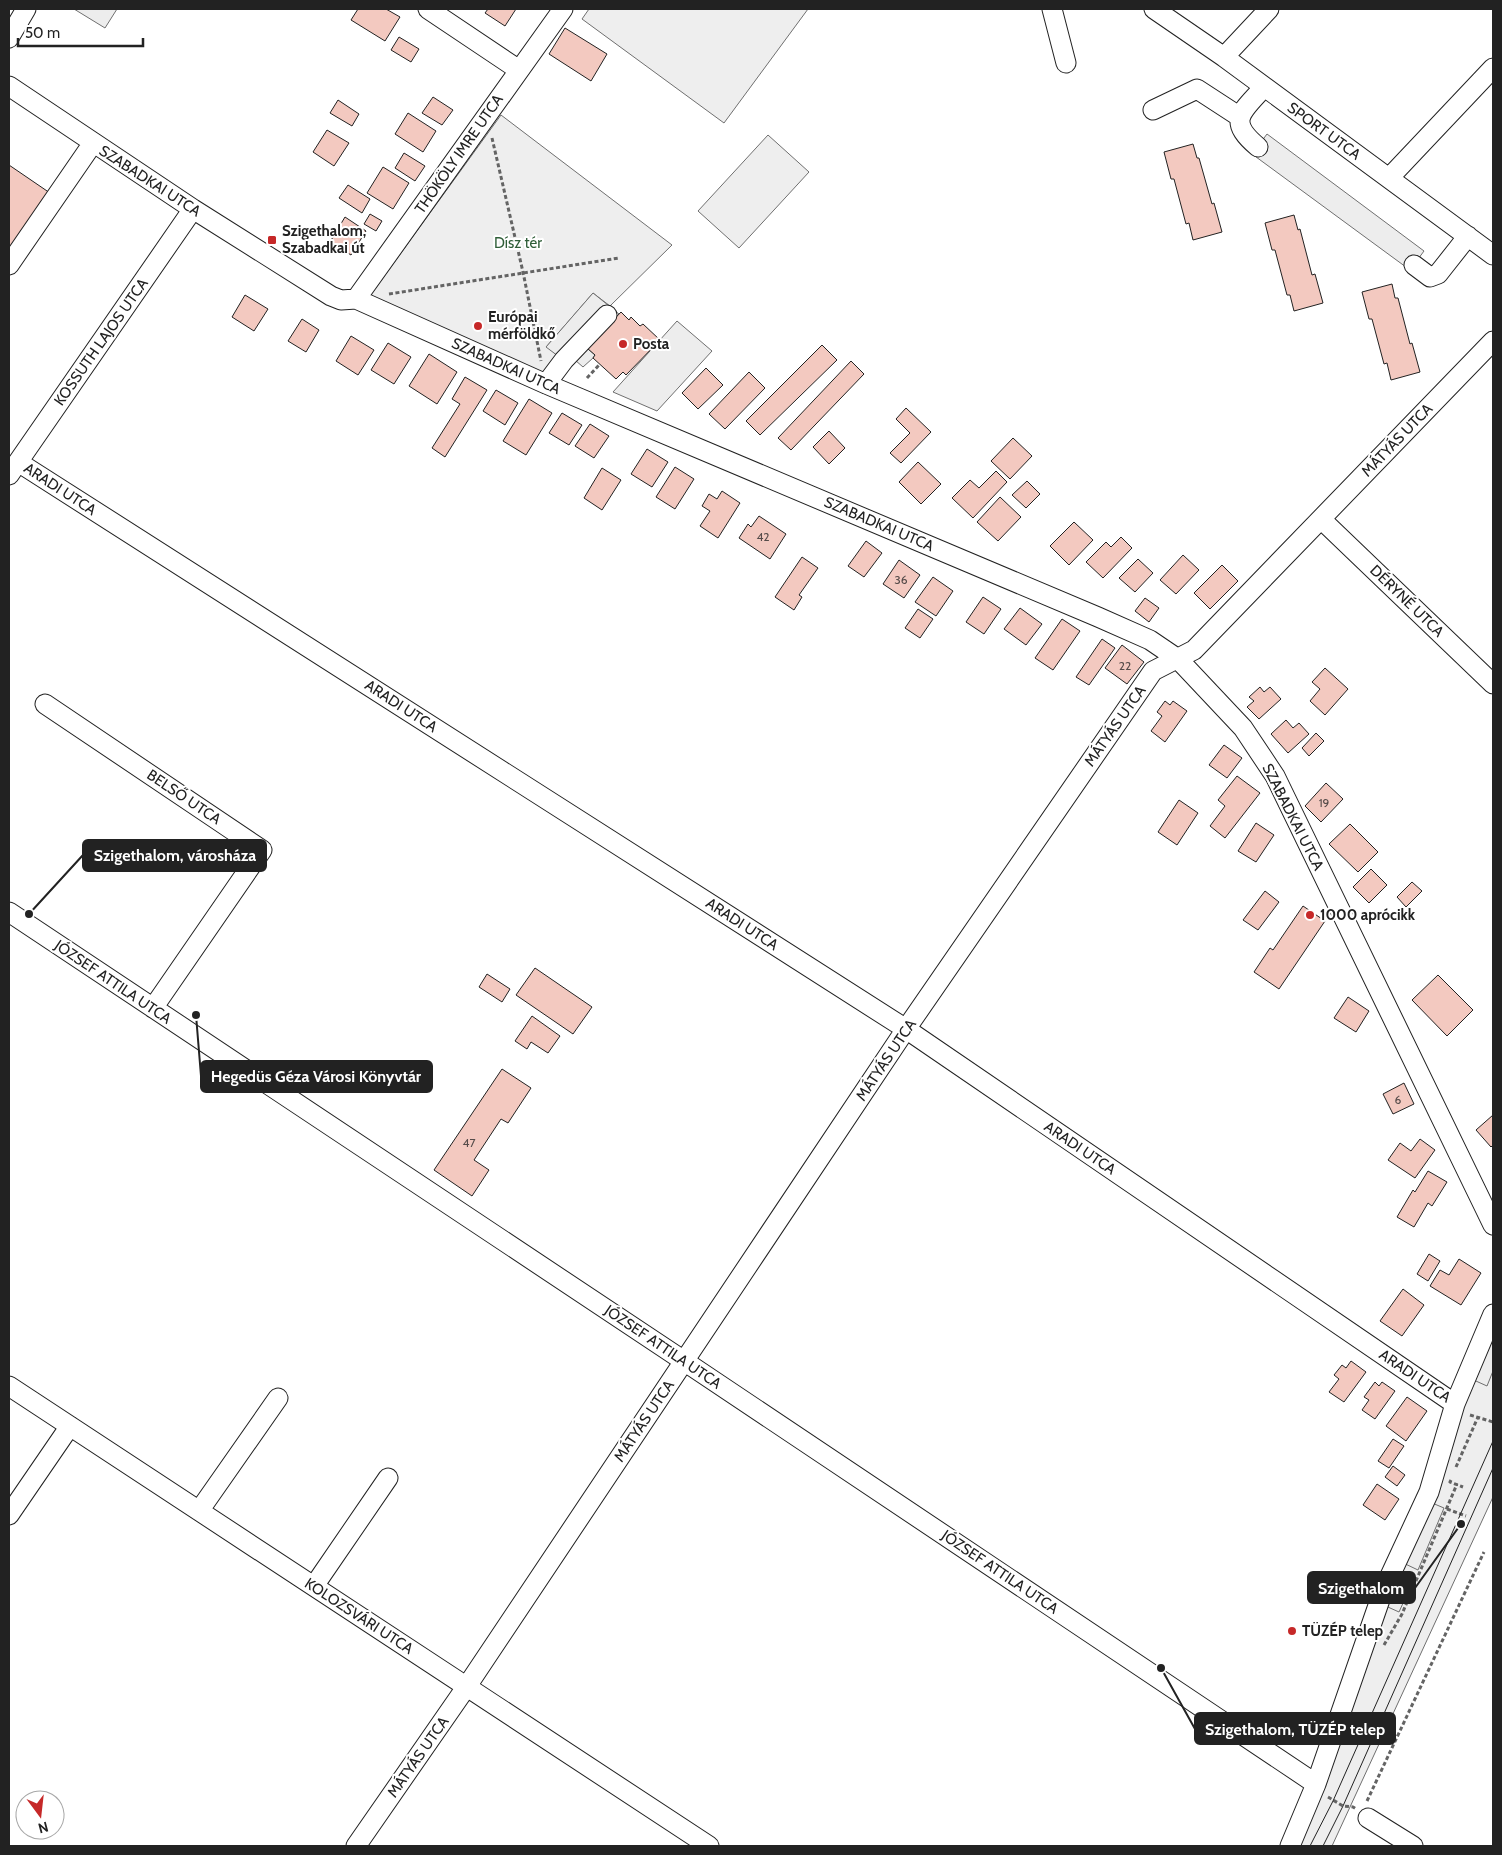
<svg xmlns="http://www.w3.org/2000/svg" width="1502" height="1855" viewBox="0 0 1502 1855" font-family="Cabin,sans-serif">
  <rect width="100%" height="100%" fill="#fff"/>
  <path fill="#eee" stroke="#6f6f6f" d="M589,9H808L724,123L582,19Z
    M501,115L672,245L610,306L593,293L547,346L558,356L543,376L369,297Z
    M768,135L809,172L739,248L698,211Z
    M1493,1327V1497L1332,1846H1295L1459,1406Z"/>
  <path fill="#ededed" stroke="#6f6f6f" d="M74,9H117L105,28Z
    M1267,134L1424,251L1410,270L1252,154Z
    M593,293L619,314L587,348L595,355L593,358L583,367L575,360L570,365L546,347Z
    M677,321L712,351L657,411L613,392Z
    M1493,1324V1371L1487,1386L1467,1377Z
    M1425,1500L1444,1508L1418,1570L1397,1560Z
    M1392,1572L1413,1581L1399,1612L1379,1603Z"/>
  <path fill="#f3c9c0" stroke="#222" d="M358,9H386L400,17L385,41L351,20Z
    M488,9H516L505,26L485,13Z
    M565,28L607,54L591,81L549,54Z
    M399,37L419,49L411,62L391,50Z
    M433,97L453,110L442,125L422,113Z
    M338,100L359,114L352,126L330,113Z
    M408,113L436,131L423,152L395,134Z
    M327,130L349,143L334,166L313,152Z
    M1193,144L1197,158H1199L1212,204L1214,203L1222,232L1193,240L1189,223L1186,224L1174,179H1171L1164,152Z
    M404,153L425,166L415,181L395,168Z
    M9,165L50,193L9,253Z
    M383,167L409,183L393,209L367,193Z
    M348,185L370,199L362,213L339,198Z
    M370,214L382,221L376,231L364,224Z
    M1294,215L1298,230L1300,229L1312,275L1315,274L1323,303L1294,311L1290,295H1287L1275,250H1272L1265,223Z
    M345,217L366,231L351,255L330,242Z
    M1392,284L1395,298H1398L1410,344L1412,343L1420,372L1391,380L1387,363L1384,364L1372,319H1369L1362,292Z
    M245,295L268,309L254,331L232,317Z
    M621,312L629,320L631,317L640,326L643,324L660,340L626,375L623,372L616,379L593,358L595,355L587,348Z
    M302,319L319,330L306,352L288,341Z
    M351,336L374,350L358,375L336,361Z
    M388,343L411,357L394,384L371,370Z
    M822,345L837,360L760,435L746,421Z
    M429,354L457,372L437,404L409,386Z
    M851,361L864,374L791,450L778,438Z
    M706,368L723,385L698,409L682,393Z
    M749,372L765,388L725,429L709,414Z
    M465,377L487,390L445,457L432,448L460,404L452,399Z
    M496,390L518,403L505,425L483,411Z
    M529,399L552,413L526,455L503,441Z
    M906,408L931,432L901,463L890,453L910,433L896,419Z
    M562,413L582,425L569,445L549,433Z
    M590,424L609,436L594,458L575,446Z
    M829,431L845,448L829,464L813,447Z
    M1013,438L1032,456L1010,479L991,461Z
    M647,449L668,462L652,487L631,474Z
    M918,462L941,484L921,504L899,482Z
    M675,467L694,479L675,509L656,497Z
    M602,468L621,480L602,510L584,498Z
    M996,471L1007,482L973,518L952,498L970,480L979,488Z
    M1027,481L1040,494L1026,508L1012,495Z
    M722,491L740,503L718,538L700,526L710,511L702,506L709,494L717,499Z
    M1000,497L1021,517L998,541L977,522Z
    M759,516L786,534L770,559L739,538L748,524L751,527Z
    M1074,522L1093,540L1069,565L1050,546Z
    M1121,537L1132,548L1103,578L1086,562L1106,542L1111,547Z
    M866,541L882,553L864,577L848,566Z
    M1183,555L1199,570L1176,594L1160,580Z
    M802,557L818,568L799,595L802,597L794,610L775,597Z
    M1138,559L1153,573L1135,592L1119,578Z
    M899,560L920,575L904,598L883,584Z
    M1222,565L1238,581L1210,609L1194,593Z
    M933,577L953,591L936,616L915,602Z
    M983,597L1001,609L984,634L966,622Z
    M1145,598L1159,608L1149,622L1135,611Z
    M1020,608L1042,624L1026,645L1004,629Z
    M918,609L933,619L920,638L905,628Z
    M1062,619L1080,631L1053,670L1035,658Z
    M1102,639L1115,648L1089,685L1076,677Z
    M1122,645L1144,662L1127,684L1105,668Z
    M1325,668L1348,689L1325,715L1310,701L1320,689L1312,682Z
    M1260,687L1264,692L1270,687L1281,699L1259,719L1247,707L1254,701L1249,697Z
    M1165,701L1170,705L1173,701L1187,711L1165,742L1151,731L1162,716L1157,712Z
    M1286,720L1293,728L1299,723L1309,734L1288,753L1271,734Z
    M1316,733L1324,741L1309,756L1302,748Z
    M1224,745L1242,758L1227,778L1209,765Z
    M1237,776L1260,793L1225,838L1210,826L1225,806L1218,800Z
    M1326,783L1343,799L1321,822L1305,806Z
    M1179,800L1198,813L1177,845L1158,832Z
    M1256,823L1274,835L1256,862L1238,851Z
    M1350,824L1378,852L1358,872L1329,844Z
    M1371,869L1387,885L1369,903L1353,887Z
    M1412,882L1422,891L1406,907L1397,897Z
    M1265,891L1279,902L1258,930L1243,920Z
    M1303,906L1325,921L1279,989L1254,972L1270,948L1273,950Z
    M535,968L592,1007L573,1034L516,995Z
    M487,974L510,989L502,1002L479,987Z
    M1438,975L1473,1010L1447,1036L1412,1000Z
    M1348,997L1369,1011L1356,1032L1334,1018Z
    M532,1016L560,1036L548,1053L531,1042L527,1049L515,1041Z
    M502,1069L531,1088L508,1123L501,1119L474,1160L489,1170L472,1196L434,1170Z
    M1404,1083L1414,1104L1393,1114L1383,1094Z
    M1493,1115V1145L1491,1147L1476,1130Z
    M1420,1139L1435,1150L1415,1178L1388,1160L1400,1143L1411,1151Z
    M1428,1171L1447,1182L1432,1206L1428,1203L1414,1227L1397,1217L1413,1190L1415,1192Z
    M1429,1254L1440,1261L1428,1281L1417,1274Z
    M1459,1259L1481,1273L1461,1305L1430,1286L1440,1270L1449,1275Z
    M1403,1289L1424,1305L1402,1336L1380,1321Z
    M1351,1361L1366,1372L1344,1402L1329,1392L1339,1379L1334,1375L1342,1365L1346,1368Z
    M1375,1382L1379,1386L1382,1382L1395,1391L1375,1419L1362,1410L1369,1400L1364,1397Z
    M1407,1397L1427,1411L1406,1441L1386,1426Z
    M1393,1439L1404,1446L1389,1468L1378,1461Z
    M1393,1466L1405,1475L1397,1486L1385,1477Z
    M1377,1484L1399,1499L1385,1520L1363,1505Z"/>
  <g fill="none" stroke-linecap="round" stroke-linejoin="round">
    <g stroke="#222" stroke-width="21">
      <path id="minor" d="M428,9L519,70
        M1052,9L1066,63
        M1154,9L1224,57L1493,255
        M9,38L26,9
        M1224,57L1269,9
        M9,86L193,209L331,296L341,300L356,299L546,384L1098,617L1150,640L1178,659L1243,728L1275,776L1493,1225
        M1153,110L1197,89L1240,117
        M1258,147C1226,120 1242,112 1264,87
        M1389,178L1493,68
        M9,265L93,143
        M1414,265L1430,277L1438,274L1468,236
        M356,299L563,9
        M546,384L564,360L607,315
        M18,462L906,1029L1455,1404
        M9,475L193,209
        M1321,519L1493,684
        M45,704L262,850L153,1008
        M9,912L684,1361L1316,1784
        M9,1386L709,1846
        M199,1511L278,1398
        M9,1515L70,1426
        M314,1586L388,1478
        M1368,1818L1413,1846
        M356,1846L467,1686L906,1029L1153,671L1194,650L1493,341
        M1290,1846L1316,1784L1383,1591L1429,1492L1455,1404L1493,1314"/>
    </g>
    <path stroke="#646464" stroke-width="3" stroke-dasharray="4 2.5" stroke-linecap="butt" d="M492,138L523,272L541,361
      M389,294L619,258
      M587,378L600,364
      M1470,1415L1493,1422
      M1456,1467L1478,1417
      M1451,1480L1450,1482L1463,1487
      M1447,1509L1466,1516
      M1384,1645L1402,1614L1457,1484
      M1328,1797L1343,1806L1353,1807L1356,1809
      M1367,1801L1484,1552"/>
    <use href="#minor" stroke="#fff" stroke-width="19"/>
    <path stroke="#222" stroke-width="1" d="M1310,1846L1333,1801L1493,1441
      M1323,1846L1343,1806L1493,1468"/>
  </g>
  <g fill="#c62828" stroke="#fff" stroke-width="2">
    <rect x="267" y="235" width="10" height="10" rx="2.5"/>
    <circle cx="478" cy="326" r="5"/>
    <circle cx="623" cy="344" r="5"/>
    <circle cx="1310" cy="915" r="5"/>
    <circle cx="1292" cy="1631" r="5"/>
  </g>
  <g text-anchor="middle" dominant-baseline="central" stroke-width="4" stroke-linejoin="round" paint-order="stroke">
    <g font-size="12" fill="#564c4a">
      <text x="763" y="536">42</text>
      <text x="901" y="579">36</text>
      <text x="1125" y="665">22</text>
      <text x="1324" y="802">19</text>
      <text x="1398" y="1099">6</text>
      <text x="469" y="1142">47</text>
    </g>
    <g font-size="15" fill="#222" stroke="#fff">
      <text transform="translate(1324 131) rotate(36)">SPORT UTCA</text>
      <text transform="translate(459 154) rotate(-55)">THÖKÖLY IMRE UTCA</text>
      <text transform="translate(150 181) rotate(33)">SZABADKAI UTCA</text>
      <text transform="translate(101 342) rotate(-55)">KOSSUTH LAJOS UTCA</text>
      <text transform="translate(506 366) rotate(24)">SZABADKAI UTCA</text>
      <text transform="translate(1397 440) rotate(-46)">MÁTYÁS UTCA</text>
      <text transform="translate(60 489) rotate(33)">ARADI UTCA</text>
      <text transform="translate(879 524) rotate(23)">SZABADKAI UTCA</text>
      <text transform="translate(1407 601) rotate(44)">DÉRYNÉ UTCA</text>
      <text transform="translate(401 706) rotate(33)">ARADI UTCA</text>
      <text transform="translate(1115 726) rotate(-55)">MÁTYÁS UTCA</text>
      <text transform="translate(184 797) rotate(34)">BELSŐ UTCA</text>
      <text transform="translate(1293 817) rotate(63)">SZABADKAI UTCA</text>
      <text transform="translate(742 924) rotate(33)">ARADI UTCA</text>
      <text transform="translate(113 982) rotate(34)">JÓZSEF ATTILA UTCA</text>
      <text transform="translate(886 1060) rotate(-56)">MÁTYÁS UTCA</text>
      <text transform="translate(1080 1148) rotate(34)">ARADI UTCA</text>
      <text transform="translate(663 1347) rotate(34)">JÓZSEF ATTILA UTCA</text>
      <text transform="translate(1415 1376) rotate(34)">ARADI UTCA</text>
      <text transform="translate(644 1421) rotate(-56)">MÁTYÁS UTCA</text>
      <text transform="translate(1000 1572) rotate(34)">JÓZSEF ATTILA UTCA</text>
      <text transform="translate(359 1616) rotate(33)">KOLOZSVÁRI UTCA</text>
      <text transform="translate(418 1757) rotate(-55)">MÁTYÁS UTCA</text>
    </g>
    <g font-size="15" font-weight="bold" fill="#222" stroke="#fff" text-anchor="start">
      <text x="282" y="231">Szigethalom,<tspan x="282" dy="17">Szabadkai út</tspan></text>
      <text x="488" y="317">Európai<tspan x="488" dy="17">mérföldkő</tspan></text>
      <text x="633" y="344">Posta</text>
      <text x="1320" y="915">1000 aprócikk</text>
      <text x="1302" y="1631">TÜZÉP telep</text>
    </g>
    <g font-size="15" fill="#2f5e38" stroke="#fff">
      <text x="518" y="243">Dísz tér</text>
    </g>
  </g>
  <path fill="none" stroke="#222" stroke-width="2" d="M29 914L83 855M196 1015L201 1076M1461 1524L1415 1588M1161 1668L1195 1729"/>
  <g fill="#222" stroke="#fff" stroke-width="2">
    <circle cx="29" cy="914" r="5"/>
    <circle cx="196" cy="1015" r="5"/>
    <circle cx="1461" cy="1524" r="5"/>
    <circle cx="1161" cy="1668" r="5"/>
  </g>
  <g fill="#222" stroke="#222" stroke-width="2">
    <rect x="83" y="840" width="183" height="31" rx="5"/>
    <rect x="201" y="1061" width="231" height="31" rx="5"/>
    <rect x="1308" y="1572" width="107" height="31" rx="5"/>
    <rect x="1195" y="1713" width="200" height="31" rx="5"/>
  </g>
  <g font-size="16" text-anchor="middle" font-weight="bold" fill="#fff">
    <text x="175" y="861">Szigethalom, városháza</text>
    <text x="316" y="1082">Hegedüs Géza Városi Könyvtár</text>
    <text x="1361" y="1594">Szigethalom</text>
    <text x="1295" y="1735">Szigethalom, TÜZÉP telep</text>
  </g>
  <rect width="1502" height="1855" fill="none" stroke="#222222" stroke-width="20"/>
  <g transform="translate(40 1815) rotate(165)"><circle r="24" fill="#ffffff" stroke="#a7a7a7"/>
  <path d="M0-4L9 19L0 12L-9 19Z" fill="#c62828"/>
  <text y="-8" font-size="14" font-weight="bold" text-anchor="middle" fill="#222222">N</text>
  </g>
  <path d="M18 38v8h125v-8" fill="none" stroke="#222222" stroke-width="2.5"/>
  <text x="25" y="38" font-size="15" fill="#222222" stroke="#ffffff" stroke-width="4" paint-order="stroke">50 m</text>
</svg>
